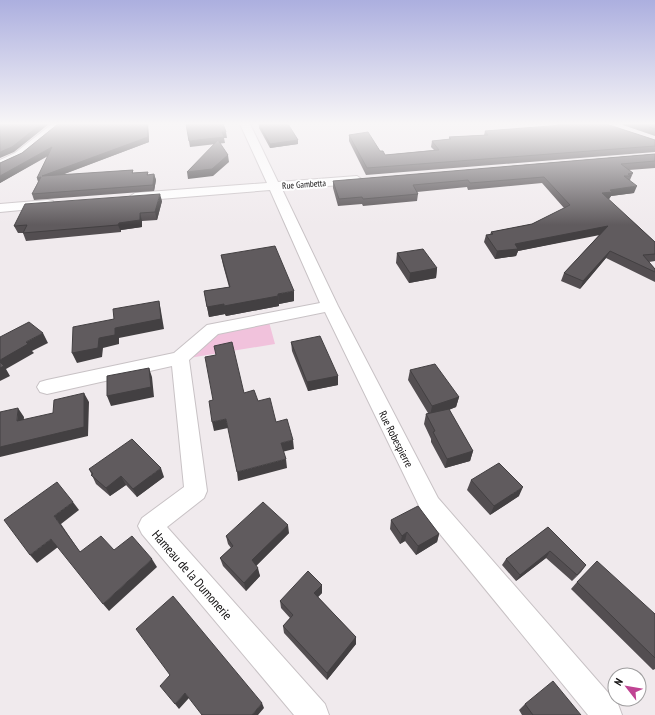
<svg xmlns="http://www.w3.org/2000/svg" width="655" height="715" viewBox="0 0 655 715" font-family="'PT Sans Narrow',sans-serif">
  <rect width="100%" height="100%" fill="#f0eaed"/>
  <path fill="#f1c2dc" d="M269,322L275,344L189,358L213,333Z"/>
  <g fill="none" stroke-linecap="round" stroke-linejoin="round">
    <g stroke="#c8c2c5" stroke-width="2">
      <path id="minor" d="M52,124H64L23,157L0,168V160L15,153Z
        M240,124H250L278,182L357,176L363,180L357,184L282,189L338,306L438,498L618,704L622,715H588L422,512L325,312L218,334L189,360L207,491L204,498L167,527L325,704L329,715H294L142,534L138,526L142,518L184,487L172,366L47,394L40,392L37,387L40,382L47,380L174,353L207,325L320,303L270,190L135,201L129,197L135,193L267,183Z
        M48,200L53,201L54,204L53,207L0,212V204Z"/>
    </g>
    <use href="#minor" fill="#fff" fill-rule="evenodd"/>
  </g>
  <path fill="#534e51" d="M58,124H148L149,142L62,175L133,170V173L148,172V175L154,174L156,180L154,191L34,200L32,194L38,182L37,178L48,156L0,183V163L22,153Z
    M259,124L298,140V144L270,148L259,128Z
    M555,124H606L655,140V153V152L366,175L349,141V135L380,151L385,155L434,150L431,147L432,141L449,139V137L484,135L485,131L559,126Z
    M620,124H655V136Z
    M655,154V168L629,170L633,173L630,180L634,193L611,196L609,199H608L655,242V261L649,262L655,269V282L606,258L580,289L561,281L564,273L600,234L518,251L516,256L495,259L484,242L486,235H490L491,232L532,224L564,208L542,183L468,190L467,187L417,192L418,194L417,201L363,206L362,204L338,206L333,188V181Z
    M162,201L157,220L142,221V227L121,230V232L26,241L23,233H18L14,226Z
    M397,253L437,268L436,278L409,283L396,263Z
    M221,255L294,301L279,304V306L226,316L225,314L209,317L204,291L229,287L223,265Z
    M291,342L338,376V385L308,391L292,351Z
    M410,370L459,397L456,407L449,410L473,451L470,461L445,468L431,442V439L424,424L426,414L428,413L408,380Z
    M89,469L164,477L137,497L126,485L110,496L96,484Z
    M471,480L519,496L490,515L467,490Z
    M391,520L439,534L437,542L416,555L405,541L400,544L390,529Z
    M548,527L586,565L572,581L546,558L516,581L502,565L506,559Z
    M289,533L256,566L260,576L246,591L223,566L220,558L231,548L228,544L226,536Z
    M577,582L655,614V669L653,670L571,589Z
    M322,593L318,597L356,637V644L327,680L284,633L283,626L290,618L281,608L280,601Z
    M525,704L581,715H522L519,710Z"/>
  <path fill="#434042" d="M41,124H49L14,152L0,158V152Z
    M147,124H148L149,142L45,181L42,176Z
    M222,132H226L227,138H224L225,143L190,147L189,141Z
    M298,140V144L270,148V144Z
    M52,147L54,152L0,183V176Z
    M228,155L229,162L213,176L188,179L187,172Z
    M154,174L156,180L154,191L153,185Z
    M41,177L39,183L37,178Z
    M637,186L634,193L611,196L609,199L599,200L602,193L610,190Z
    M160,194L162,201L157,220L155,212Z
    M140,213L142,221V227L121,230V232L118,225L119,223Z
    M608,226L605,234L518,251L516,256L495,259L497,251L515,244Z
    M610,251L606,258L580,289L583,281Z
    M437,268L436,278L409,283L410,273Z
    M294,291V301L279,304L278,294Z
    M278,296L279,306L226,316L225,314L209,317L207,307L224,304Z
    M159,301L161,311L164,329L119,338V344L103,348L102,357L77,363L72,353L99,338Z
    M43,333L48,343L32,351L34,353L6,369L10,376L0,381V360L26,342Z
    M149,368L152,377L154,397L111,406L107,396Z
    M338,376V385L308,391L307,382Z
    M84,393L89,402L88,436L0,457V447Z
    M459,397L456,407L430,416L432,406Z
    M18,408L24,417L23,430L17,421Z
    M226,419L228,428L214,431L212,422Z
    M293,440L294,449L282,452L281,443Z
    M473,451L470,461L445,468L447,459Z
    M286,459L287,468L238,481L237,472Z
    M161,468L164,477L137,497L133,489Z
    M121,476L126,485L110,496L106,488Z
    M523,487L519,496L490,515L494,506Z
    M73,502L79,510L61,524L86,561L54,516Z
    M288,525L289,533L254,568L252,560Z
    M407,532L405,541L400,544L402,536Z
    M439,534L437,542L416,555L418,546Z
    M51,539L58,547L37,563L30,555Z
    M550,551L546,558L516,581L520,575Z
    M152,559L157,567L109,611L103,604Z
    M586,565L581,572L572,581L577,575Z
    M258,568L260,576L246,591L244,583Z
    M322,585V593L314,601V593Z
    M356,637V644L327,680V673Z
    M185,693L189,698L179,709L175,704Z
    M262,703L264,708L258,715H252Z"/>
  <path fill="#605b5e" stroke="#434042" d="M0,124H41L12,147L0,152Z
    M58,124H147L148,137L42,176L133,170L132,173L148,172L147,175L154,174L153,185L32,194L41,177L37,178L52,147L0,176V163L22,153Z
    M186,124H223L226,132H222L224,137L189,141Z
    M259,124H288L298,140L270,144Z
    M576,124H606L655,140V146L367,168L349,135L368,132L380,151H383L385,155L439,150L432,141L451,139L449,137L488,135L485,131Z
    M641,124H655V129Z
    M218,140L228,155L212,169L187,172Z
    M655,154V161L621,164L633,173L628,174L631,176H624L637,186L610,190L612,192L602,193L655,242V254L643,255L655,269V272L610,251L583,281L564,273L608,226L515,244L518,249L497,251L486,235L493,234L491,232L532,224L570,205L544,177L470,183L468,180L413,185L418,194L363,199L362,197L339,199L333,181Z
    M160,194L155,212L140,213V220L119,223L118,225L23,233L27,225L14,226L25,204Z
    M275,246L294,291L278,294V296L224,306V304L207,307L204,291L230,287L221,255Z
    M423,249L437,268L410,273L397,253Z
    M159,301L161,319L115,328V335L99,338L98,348L72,353L73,327L114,319L113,309Z
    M29,322L43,333L26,342L28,344L0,360V337Z
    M320,336L338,376L307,382L291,342Z
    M232,342L244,393L254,390L258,401L270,398L276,422L287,419L293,440L281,443L286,459L237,472L226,419L212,422L209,401L213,400L205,357L216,355L214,346Z
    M0,362L4,366L0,368Z
    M435,364L459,397L432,406L410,370Z
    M149,368L151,387L107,396V376Z
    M84,393V427L0,447V412L18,408L17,421L53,413L54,400Z
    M449,409L473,451L447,459L433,432L435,431L426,414Z
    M132,439L161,468L133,489L121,476L106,488L91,475L93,474L89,469Z
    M499,463L523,487L494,506L471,480Z
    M57,482L73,502L54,516L80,552L101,536L114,550L132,536L152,559L103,604L51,539L30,555L4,520Z
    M263,502L288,525L252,560L258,568L244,583L220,558L233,546L226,536Z
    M418,506L439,534L418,546L407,532L402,536L391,520Z
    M548,527L586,565L577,575L550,551L520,575L506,559Z
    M597,561L655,614V658L577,582Z
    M308,571L322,585L314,593L356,637L327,673L283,626L293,615L280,601Z
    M173,596L262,703L252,715H202L185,693L175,704L160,686L170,675L136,629Z
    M553,681L581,715H533L525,704Z"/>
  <linearGradient id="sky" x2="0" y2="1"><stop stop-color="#acafdf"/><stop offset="0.55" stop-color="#f8f6f7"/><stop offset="1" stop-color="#f8f6f7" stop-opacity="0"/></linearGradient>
  <rect width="655" height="225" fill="url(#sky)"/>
  <g text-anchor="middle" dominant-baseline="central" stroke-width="4" stroke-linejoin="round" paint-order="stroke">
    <g font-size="9" fill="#0f0d0e" stroke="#fff">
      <text transform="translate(304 184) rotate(-4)">Rue Gambetta</text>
    </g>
    <g font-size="11" fill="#0f0d0e" stroke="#fff">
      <text transform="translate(396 439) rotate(63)">Rue Robespierre</text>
    </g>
    <g font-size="13" fill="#0f0d0e" stroke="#fff">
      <text transform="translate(192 575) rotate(49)">Hameau de la Dumonerie</text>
    </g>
  </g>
  <g transform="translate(627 687) rotate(301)"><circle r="19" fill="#ffffff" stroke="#9f9e9f"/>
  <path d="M0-3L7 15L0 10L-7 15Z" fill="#c04493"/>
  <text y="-6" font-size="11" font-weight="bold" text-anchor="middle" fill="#0f0d0e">N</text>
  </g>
</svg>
